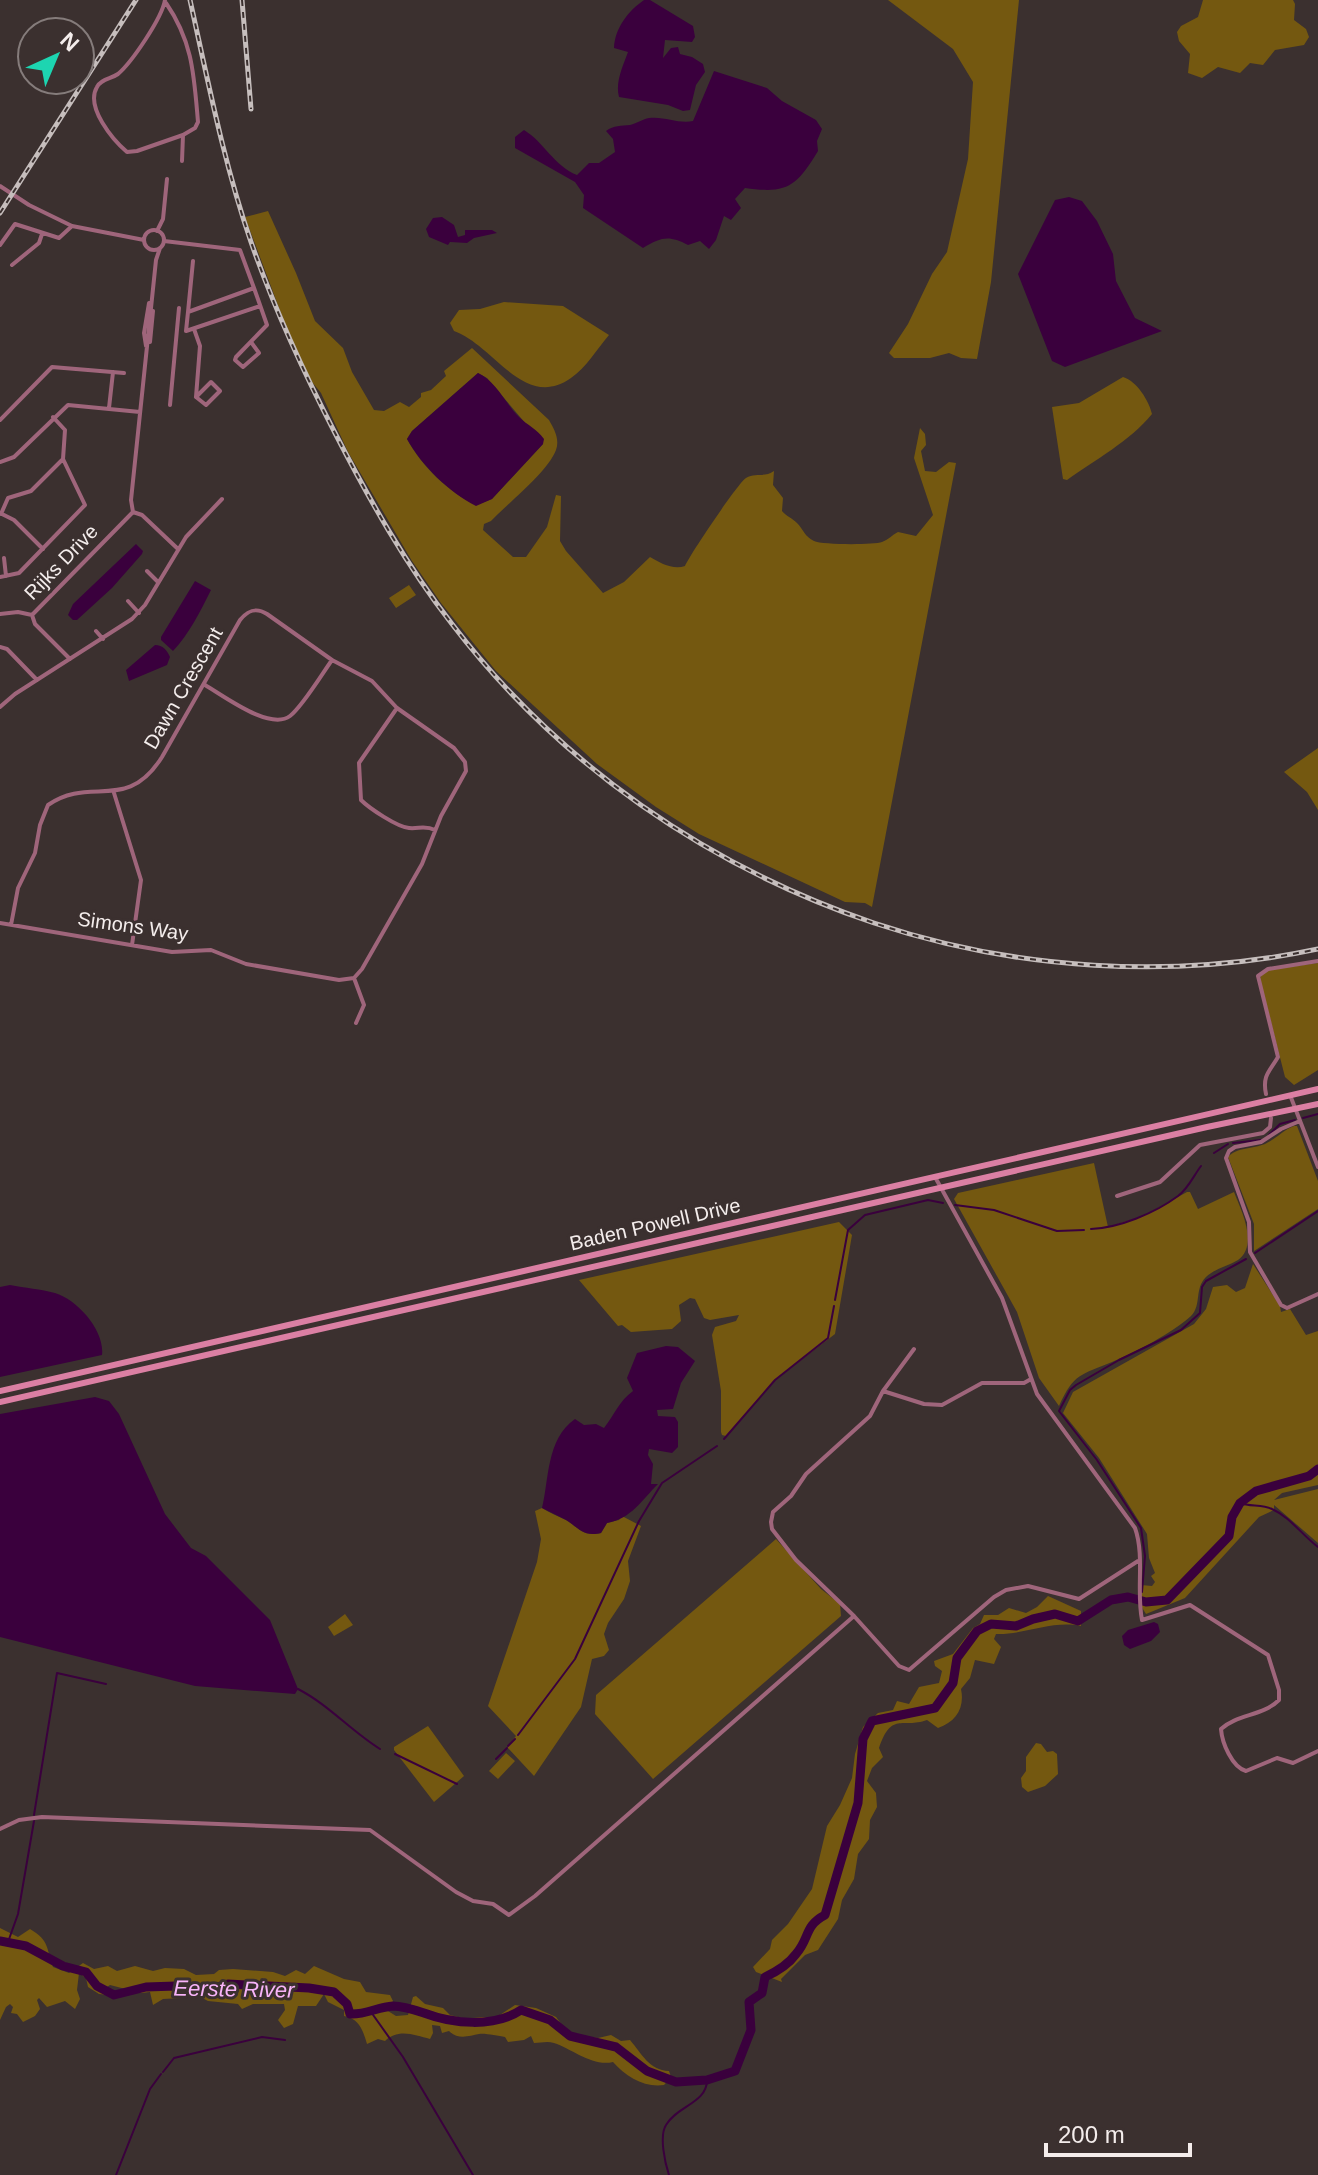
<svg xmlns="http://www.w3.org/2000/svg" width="1318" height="2175" viewBox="0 0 1318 2175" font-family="Helvetica,sans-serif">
  <rect width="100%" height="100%" fill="#3b302f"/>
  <path fill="#745810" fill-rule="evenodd" d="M888,0H1019L991,282L977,359L961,358L949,353L930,358H894L889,353L908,324L932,274L947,252L968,159L973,82L953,49Z
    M1203,0H1293L1295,4L1294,20L1306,29L1309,37L1304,45L1275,50L1263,65L1250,63L1240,73L1218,67L1202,78L1188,73L1190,54L1179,41L1177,32L1181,26L1198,17Z
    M268,211L296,273L315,321L343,348L352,372L374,410L384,411L400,402L409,407L421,397V393L431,390L446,376L444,371L472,348L549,420C554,429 560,439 556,450C547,473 509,502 491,521L484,524L483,530L513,557H526L547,527L556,495L561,496L560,541L566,551L603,593L624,582L650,557C660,563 673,570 685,566C689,556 738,483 746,478C756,472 765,478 774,471L773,485L783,498L782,511C786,516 792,518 797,523C803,529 805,537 814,541C822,545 874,545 882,542C888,540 892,535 898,532L916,536L933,515L914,458L920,428L925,434L926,445L921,451L925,471L936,472L949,462L956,463L872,907L865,903L845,902L699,834L656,807L597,764L496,671L441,603L412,561L348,452L321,393L312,382L288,332L245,217ZM478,373L487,378L543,444L492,499L476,505C449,492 422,467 407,439L412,431Z
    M504,302L563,306L609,335C597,349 586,368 571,378C524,411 494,345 454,331L450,323L459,310L480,309Z
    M1123,377C1137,381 1149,401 1152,414C1130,441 1095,460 1067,480L1063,479L1052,407L1079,403Z
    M409,585L416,595L396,608L389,598Z
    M1318,748V810L1307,792L1284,772Z
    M1318,963V1070L1294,1085L1285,1077L1260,979L1261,974L1267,970Z
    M1294,1126H1297L1318,1181V1209L1254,1251V1224L1228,1157C1237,1147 1253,1149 1265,1144C1276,1139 1283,1130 1294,1126Z
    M1094,1163L1108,1227L1143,1216L1187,1192H1190L1198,1209L1234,1192C1241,1210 1259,1245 1238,1260C1228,1266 1214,1269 1206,1277C1194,1289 1202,1305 1191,1316C1172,1333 1136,1352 1112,1362C1081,1375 1074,1373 1059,1406L1039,1378L1017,1312L954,1199L958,1193Z
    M839,1222L852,1235L835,1334L775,1380L726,1436L722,1435L721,1432V1391L712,1335L715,1327L736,1321L739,1315L710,1320L704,1318L695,1299L690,1298L679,1305L681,1321L672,1329L631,1332L622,1325L618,1326L579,1280Z
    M1253,1264L1280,1306L1281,1312L1290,1309L1306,1335L1318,1331V1485L1282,1493L1274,1500L1318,1489V1543L1274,1505V1510L1259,1517L1185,1598L1146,1614L1141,1606V1585L1152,1586L1155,1582L1151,1576L1155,1573L1149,1558L1147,1534L1099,1458L1063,1413L1073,1392L1194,1324L1206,1309L1213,1287L1227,1285L1236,1292L1245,1288Z
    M542,1508C550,1513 558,1516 566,1520C579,1528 583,1537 601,1533L607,1523L619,1520L622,1516L641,1526L628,1561L630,1581L624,1599L608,1623L604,1634L609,1650L604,1656L592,1659L581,1707L534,1776L507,1747L516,1736L488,1706L537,1562L541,1539L535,1511Z
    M776,1539L821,1589L840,1604L841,1616L653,1779L595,1714L596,1695Z
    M1048,1596L1081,1611V1626C1052,1620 1025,1635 996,1634L994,1639L1001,1647L994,1664L975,1660L970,1678L961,1689C965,1708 956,1722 938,1728L927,1720C901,1729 892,1711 879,1748L883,1757L872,1768L867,1781L876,1793L877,1807L870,1820L869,1839L858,1854L854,1879L842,1900L838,1919L818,1950L805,1955L781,1979L782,1982L756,1972L753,1967L770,1949L772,1940L788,1924L812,1889L827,1826L840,1805L852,1778L855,1754L863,1727L878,1713L893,1710L897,1701L909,1704L919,1687L939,1683L942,1671L935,1666L934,1661L953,1654L973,1628L980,1624L984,1615H998L1009,1608L1026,1613L1037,1607Z
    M345,1614L353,1625L334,1636L328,1627Z
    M428,1726L464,1776L434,1802L394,1750V1747Z
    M1036,1743L1041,1744L1047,1752L1053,1751L1057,1754L1058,1774L1045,1786L1028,1792L1022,1787L1021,1778L1026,1771V1757Z
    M506,1753L515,1761L498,1779L489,1771Z
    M0,1928L18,1937L30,1929C50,1941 46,1948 53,1967L69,1973L83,1963L94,1969L108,1966L117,1971L135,1966L153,1971L165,1968L184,1969L196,1975L214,1974L219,1970L233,1969L273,1972L285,1976L296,1970L305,1974L314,1966L344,1979L360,1982L366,1992L390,1995L393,2001L388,2011L396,2016L408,2015L413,1997L416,1996L425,2004L443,2008L450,2015L466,2019L482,2017L494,2019L515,2005L536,2008L556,2017L565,2029L575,2035L598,2038L611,2035L621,2041L630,2040C642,2054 649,2070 669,2071L671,2077L664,2085C645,2088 626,2077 613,2062C593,2067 572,2049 554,2043C547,2041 541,2043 534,2043L531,2036L524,2040L508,2042L505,2037C498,2036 485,2033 479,2034C469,2036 458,2040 449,2031L442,2033L440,2026L432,2025L433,2033L430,2039C415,2035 398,2028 385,2041L378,2039L367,2044C363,2031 360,2019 344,2016V2010L328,2002L324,1994L316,2006H298L293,2024L284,2028L278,2020L285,2010L284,2004H253L242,2009L238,2004L208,2001L183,1988L180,1990L181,1998L163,1999L153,2005L150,1992L141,1993L110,1985L107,1987L108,1995L99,1994L88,1987L86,1978L79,1973L77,1990L80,1999L75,2009L65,2001L47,2007L39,1998L37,2000L40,2009L35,2016L23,2022L17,2014L11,2013L13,2007L10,2004L6,2007L0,2020Z"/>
  <path fill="#3a003d" d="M644,0H650L693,26L695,37L692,42L665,40L663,58L671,48L678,47L680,54L692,57L703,64L705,72L696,85L690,110L683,111L668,105L619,97C615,82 623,66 628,52L614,48C615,28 628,11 644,0Z
    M714,71L767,88L782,101L816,120L822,129L817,141L818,151C796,187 787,194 745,188L735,199L741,208L731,220L724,216L716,240L709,249L700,241L688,245C669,235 661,237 643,248L583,208L584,195L575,182L515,148V137L524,130C544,142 554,166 577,175L589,163H599L615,152L613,139L606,131C614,125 621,126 630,125C637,123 643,119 649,118C665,116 678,124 693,121Z
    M1069,197L1082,201L1097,221L1113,254L1116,281L1135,318L1162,331L1065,367L1052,361L1018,274L1055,200Z
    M442,217L454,225L458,237L465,235V230H492L497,233L474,238L467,243L450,242L448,245L429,237L426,229L433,218Z
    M478,373C496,381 505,403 519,417C527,425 537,429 544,439L543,444L492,499L476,506C449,492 422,466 407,439L412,431Z
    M136,544L143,551L142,554L112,588L77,620H73L68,615L73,604Z
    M195,581L211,590C200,612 189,634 173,651L161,640V637Z
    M155,645C163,645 167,650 170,657L167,665L129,681L126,670Z
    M10,1285C25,1288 41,1289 55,1293C78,1300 105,1331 102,1355L0,1377V1287Z
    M666,1346L678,1347L695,1361L681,1383L673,1409L657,1410L658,1416L675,1417L678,1422V1447L672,1453L649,1449L648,1455L653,1464L651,1484H658C642,1500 631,1519 607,1523L601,1533C583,1537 579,1528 566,1520C558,1516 550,1512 542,1508C549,1481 546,1439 575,1419L584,1425L596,1424L604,1428C615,1414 619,1401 633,1391L627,1378L637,1353Z
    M95,1397L109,1401L119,1414L165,1514L191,1548L206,1556L270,1620L298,1689L295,1694L195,1686L0,1637V1414Z
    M1154,1622L1158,1624L1160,1632L1151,1641L1130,1649L1124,1645L1122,1636L1128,1630Z"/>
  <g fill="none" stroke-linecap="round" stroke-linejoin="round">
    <path stroke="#3a003d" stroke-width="2" d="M1303,1118L1318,1114
      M1269,1135L1280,1124L1295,1120
      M1233,1143L1261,1140
      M1214,1153L1228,1144
      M955,1205L994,1210L1057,1231L1084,1230
      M1091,1229C1119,1228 1155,1213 1178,1196C1188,1189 1194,1175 1201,1166
      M1255,1253L1318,1211
      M835,1300L848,1230L865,1215L928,1200L943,1203
      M724,1439L775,1380L828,1338L834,1306
      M1240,1503C1250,1507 1262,1504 1272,1509C1290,1517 1302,1535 1318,1547
      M1142,1592L1145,1556L1141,1528L1097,1460L1059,1411L1070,1390L1076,1385L1119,1360L1181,1330L1200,1313L1202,1287L1206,1281L1246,1259
      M298,1689C329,1705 351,1731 380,1749
      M518,1735L575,1659L639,1521L662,1483L717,1446
      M508,1746L515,1739
      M395,1754L457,1784
      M496,1759L507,1748
      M34,1815L57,1673L106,1684
      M8,1942L18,1914L34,1821
      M371,2012L403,2057L473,2175
      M163,2072L174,2058L262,2037L285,2040
      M116,2175L150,2089L161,2074
      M669,2175C665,2163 659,2136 666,2125C677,2106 707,2103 707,2080"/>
    <path stroke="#3a003d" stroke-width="9" d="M0,1941L26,1946L63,1966L86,1972L97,1986L114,1995L146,1987L176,1986L206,1990L228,1984L309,1988L334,1992L347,2004L350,2014C365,2015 378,2007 393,2006C403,2006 415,2010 424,2013C453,2024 494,2028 521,2010L550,2020L570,2036L616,2047L647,2071L676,2082L707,2080L735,2071L751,2030L749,2002L762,1993L765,1977C778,1971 788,1965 796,1954C810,1938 804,1926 825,1915L858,1803L863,1739L872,1721L935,1708L953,1683L957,1658L977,1631L991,1624L1016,1626L1033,1619L1055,1614L1078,1621L1111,1600L1128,1597L1146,1602L1167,1600L1229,1536L1232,1517L1240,1503L1256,1491L1309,1476L1318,1469"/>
    <path stroke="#9f657b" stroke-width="4" d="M165,0C162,18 132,62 118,74C111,79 101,79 97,87C85,107 113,140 127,152L137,151L183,135
      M166,3C193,42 194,76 198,122L195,128L183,135L182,161
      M0,186L29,205L72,226L144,240
      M144 240a10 10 0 1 1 20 0a10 10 0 1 1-20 0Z
      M157,231L163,219L167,179
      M164,241L240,250L254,288L188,312L193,261
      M0,245L15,224L59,238L72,226
      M12,265L39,243L42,234
      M188,312L186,331L260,306
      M194,329L200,346L196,397L206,405L220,391L211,382L196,397
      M150,342L153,311
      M251,342L259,353L243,367L235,360L236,357L267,325L254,288
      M146,346L144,333L149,303
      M170,405L179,308
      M109,408L113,372
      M0,420L52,367L124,373
      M0,462L14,457L68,405L140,412
      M133,512L131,500L156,260L160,248
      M0,513L14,520L43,549
      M1,514L8,498L31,491L62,460
      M4,558L6,576
      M147,571L158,582
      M0,577L19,573L85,505L63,459L65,430L53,417
      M128,601L139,613
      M0,614L18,612L32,615
      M32,615L133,512L142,515L178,549
      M32,615L35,624L70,659
      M96,631L103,639
      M0,647L7,649L37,680
      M205,685C224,696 270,731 290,716C302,707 322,674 332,660
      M0,707L15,694L132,619L145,605L186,537L222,499
      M397,708L359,763L361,800C369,808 397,827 409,828C419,829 425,825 435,830
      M114,793L141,880L132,945
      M0,923L172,952L211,950L246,964L339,980L354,978
      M11,925L18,888L35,853L40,825L48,805C91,775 126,814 162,757L240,620C248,610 256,607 267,614L332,660L372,681L397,708L454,748L465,762L466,771L441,816L422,864L362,969L354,978
      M354,978L364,1005L356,1023
      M1266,1094C1262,1075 1270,1071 1278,1057L1258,976L1268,969L1318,961
      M1290,1095L1318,1167
      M1300,1121L1281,1129L1261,1142L1235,1147L1229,1151L1226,1158L1249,1222L1250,1252L1281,1305L1287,1308L1318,1294
      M935,1177L1002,1298L1037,1394L1135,1528C1145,1556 1136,1591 1142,1620L1190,1605L1268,1655L1279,1690V1700C1263,1716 1237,1714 1221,1729C1222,1743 1232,1767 1246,1771L1277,1758L1293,1763L1318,1751
      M1117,1196L1160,1182L1200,1145L1263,1133L1270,1127L1271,1118
      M914,1349L883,1391L924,1404L942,1405L982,1383H1024L1031,1379
      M854,1616L796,1560L772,1529L771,1522L773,1512L791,1496L806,1474L870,1416L883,1391
      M0,1829L19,1820L42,1817L370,1830L456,1892L473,1901L493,1904L509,1915L535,1896L854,1616L899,1666L909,1670L994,1597L1006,1590L1028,1586L1079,1599L1138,1561"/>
    <path stroke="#db7fa3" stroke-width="6" d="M0,1391L1318,1089
      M0,1402L1207,1127L1318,1104"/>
    <g stroke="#c6bebd" stroke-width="5">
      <path id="rail" d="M190,0C208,81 224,164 251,242C274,308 303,371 335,433C369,499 406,565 452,624C559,764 708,867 874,923C1015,970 1172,980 1318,949
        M242,0L251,109
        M0,213L136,0"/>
    </g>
    <use href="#rail" stroke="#3b302f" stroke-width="2" stroke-dasharray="6" stroke-linecap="butt"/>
  </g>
  <g text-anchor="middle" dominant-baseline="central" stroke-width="6" stroke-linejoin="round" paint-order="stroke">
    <g font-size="20" fill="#f4edec" stroke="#3b302f">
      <text transform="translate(61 562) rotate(-46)">Rijks Drive</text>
      <text transform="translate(183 688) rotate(-60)">Dawn Crescent</text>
      <text transform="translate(133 926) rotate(8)">Simons Way</text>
      <text transform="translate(655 1224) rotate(-13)">Baden Powell Drive</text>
    </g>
    <g font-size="22" font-style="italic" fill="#f8b4f9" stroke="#3b302f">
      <text transform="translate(234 1989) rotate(1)">Eerste River</text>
    </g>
  </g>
  <g transform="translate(56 56) rotate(44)"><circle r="38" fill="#3b302f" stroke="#857c7b" stroke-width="2"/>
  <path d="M0-6L14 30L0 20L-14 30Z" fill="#1dd5b1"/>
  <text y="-12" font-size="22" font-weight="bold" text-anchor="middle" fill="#f4edec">N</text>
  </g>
  <path d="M1046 2143v12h144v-12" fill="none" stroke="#f4edec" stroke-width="4"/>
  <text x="1058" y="2143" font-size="24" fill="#f4edec" stroke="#3b302f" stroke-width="6" paint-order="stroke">200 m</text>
</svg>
